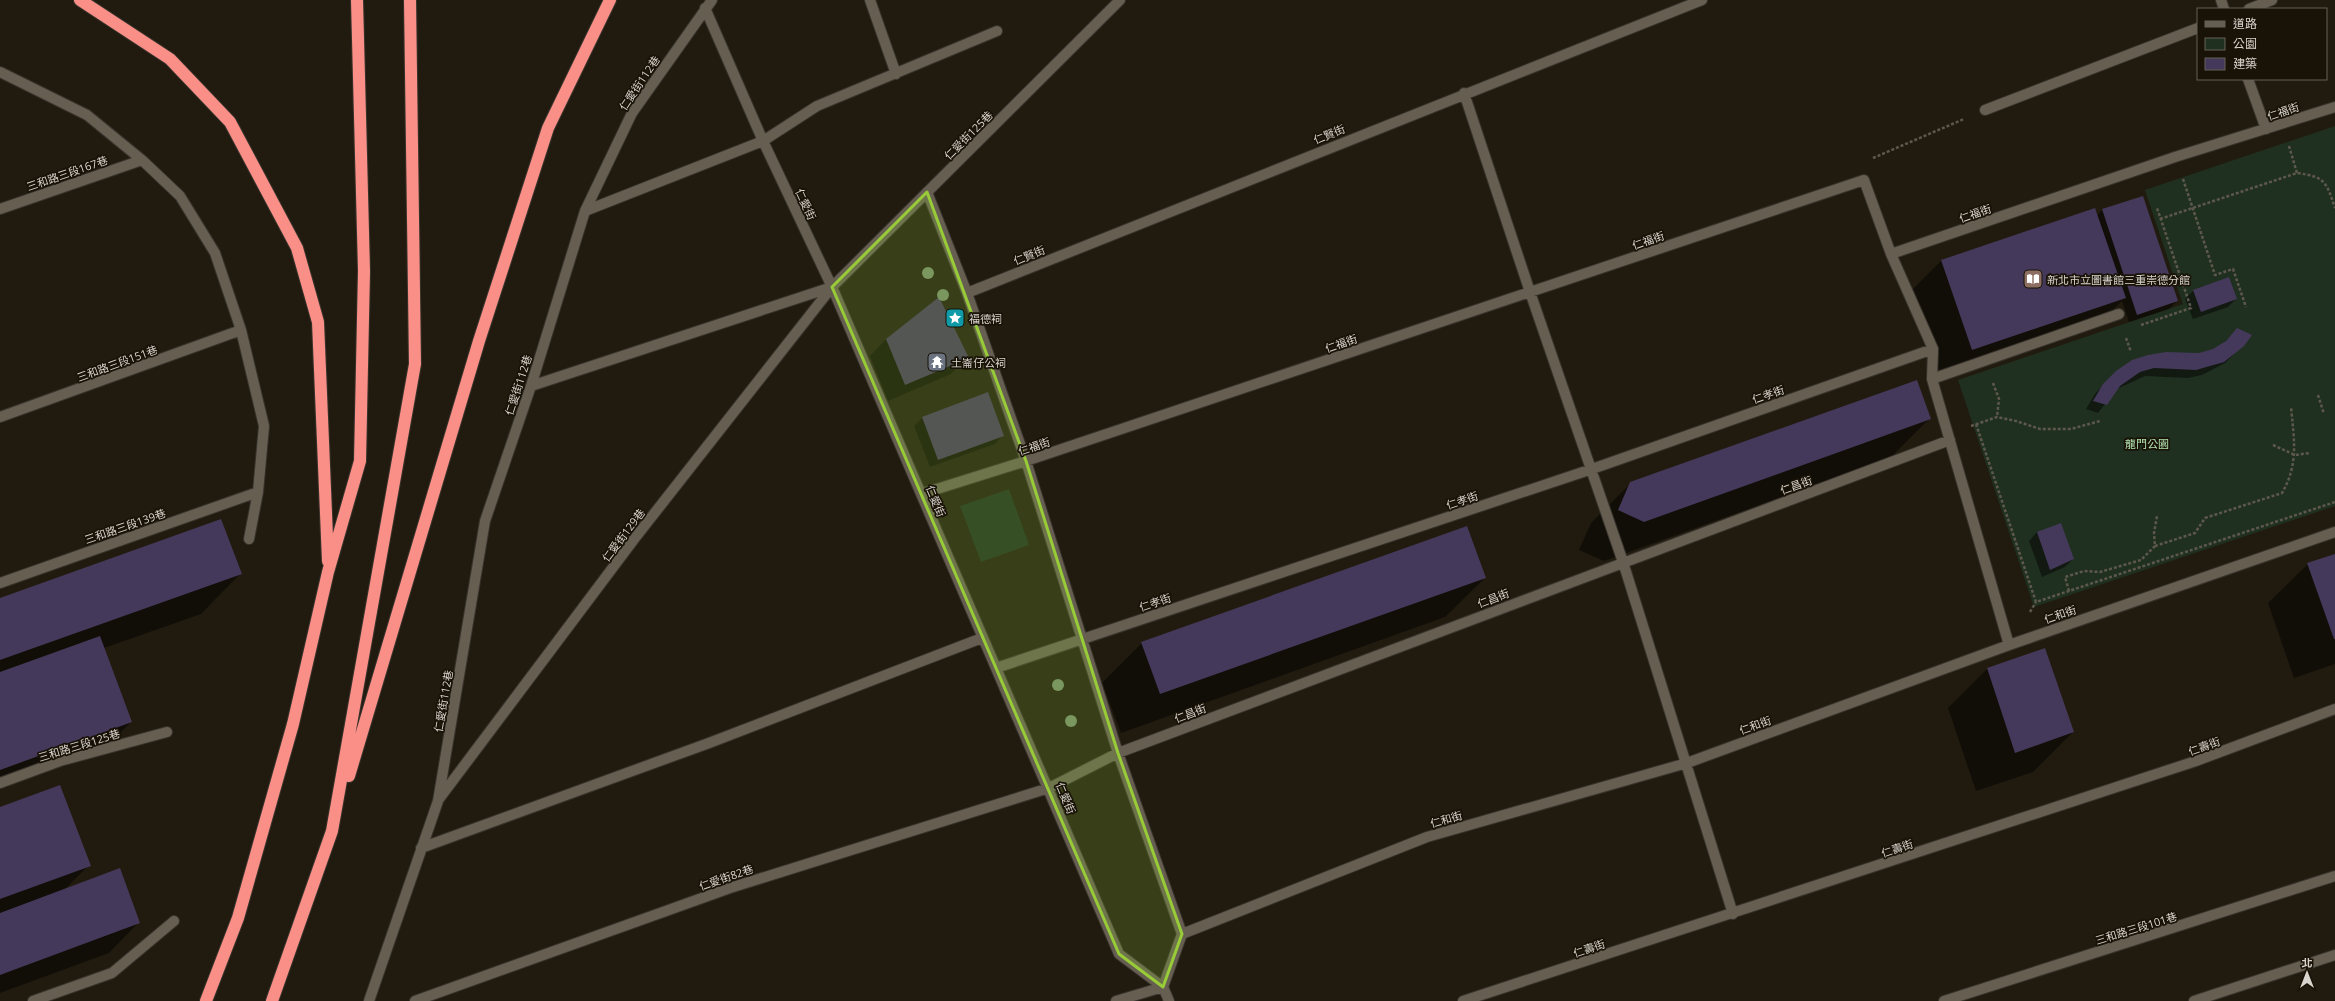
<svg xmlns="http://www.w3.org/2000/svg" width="2335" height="1001" viewBox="0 0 2335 1001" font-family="'Open Sans','Noto Sans TC',sans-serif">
  <rect width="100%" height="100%" fill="#211b0f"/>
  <path fill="#203020" d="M2335,126V506L2034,607L1958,380L2183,304L2145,190Z
    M1009,489L1029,545L981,562L960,506Z"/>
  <path fill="#0007" d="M2142,197L2177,301L2169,309L2129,322L2122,301L2094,328L1942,380L1911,291L1941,261L2097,216L2102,210Z
    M2229,278L2236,299L2228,307L2193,319L2185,299L2193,291Z
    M2237,329L2234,354L2225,363L2202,375L2188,378L2145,376L2117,389L2098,413L2086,409L2095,394L2108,380L2213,350L2223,344Z
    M886,339L968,358L951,374L888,401L870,356Z
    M922,418L1003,435L995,444L930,467L914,426Z
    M1929,419L1890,458L1604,561L1579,550L1591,523L1631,483Z
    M2037,532L2073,559L2065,567L2042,577L2029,541Z
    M2335,555V664L2294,678L2268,603L2308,564Z
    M240,574L201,614L104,648L131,722L101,752L0,789V599Z
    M1485,578L1445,617L1121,733L1102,683L1142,643Z
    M2044,649L2073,732L2033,772L1976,791L1948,708L1987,669Z
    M0,808L89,865L65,889L139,922L109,953L0,993Z"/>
  <path fill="#44395a" d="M2143,196L2178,301L2137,315L2102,209Z
    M2095,208L2126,298L1972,350L1941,260Z
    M2229,277L2237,299L2201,312L2193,290Z
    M939,297L969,358L905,385L886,339Z
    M2237,328L2252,335L2244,346L2224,362L2196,370L2154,368L2140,372L2120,386L2107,405L2093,401L2103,384L2116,371L2132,360L2148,355L2166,352L2199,353L2213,349L2226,341Z
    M1917,380L1931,419L1644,522L1618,510L1630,482Z
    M988,392L1004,436L938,460L922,417Z
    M221,519L242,574L0,660V598Z
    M2061,523L2074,559L2050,570L2037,532Z
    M1467,526L1486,578L1160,694L1141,642Z
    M2335,554V639H2334L2307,563Z
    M100,636L132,722L0,770V672Z
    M2045,648L2074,732L2015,753L1987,668Z
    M60,785L91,866L0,899V807Z
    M120,868L140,923L0,975V913Z"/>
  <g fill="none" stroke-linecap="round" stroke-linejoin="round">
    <g stroke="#38332d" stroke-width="12">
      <path id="minor" d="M870,0L896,74
        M2221,0L2224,9
        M705,8L763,141L832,287L1119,954L1163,987L1169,1001
        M2249,9L2272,0
        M0,72L87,115L142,160L180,196L215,253L241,330L264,426L258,492L249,539
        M2248,79L2266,129
        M1464,93L1530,292L1623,562L1733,914
        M1985,110L2198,28
        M927,192L967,293L1026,461L1118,753L1182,934L1163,987L1116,1001
        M0,209L142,160
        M585,211L763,141L817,106L997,31
        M1891,254L2175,157L2335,107
        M967,293L1702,0
        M1932,379L2119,314
        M531,386L832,287
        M0,417L241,330
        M921,494L1026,461L1864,180L1891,254L1933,349L1932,379L2009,645
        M0,583L258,492
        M996,668L1592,469L1933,349
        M0,783L60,761L167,732
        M439,799L635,538L832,287L1120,0
        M421,848L709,743L982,638
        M1182,934L1427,837L1687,763L2009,645L2335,532
        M33,1001L112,973L174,921
        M369,1001L438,801L485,521L531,386L585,211L632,113L712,0
        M415,1001L730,888L1049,788L1118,753L1950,440
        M1463,1001L2196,761L2335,709
        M1944,1001L2335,876
        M2194,1001L2335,955"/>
    </g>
    <g stroke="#38332d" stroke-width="14">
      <path id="highway" d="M80,0L170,59L230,122L297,248L318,322L328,561
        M349,776L479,341L548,128L610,0
        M206,1001L238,918L293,724L328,572L360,461L364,271L357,0
        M272,1001L332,831L415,364L410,0"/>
    </g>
    <path stroke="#5d584d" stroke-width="2.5" stroke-dasharray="3 2" stroke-linecap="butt" d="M2289,146L2297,173
      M1873,158L1964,119
      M2183,179L2215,275L2233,269L2246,307
      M2160,219L2297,173C2326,177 2326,182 2335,208
      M2141,325L2191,308L2157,208
      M2126,338L2131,352
      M1993,383L1999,399L1997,417
      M2318,395L2324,414
      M1976,424L2036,602L2335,502
      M1971,426L1997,417L2016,421L2040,429H2071L2100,421
      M2273,445L2295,455L2310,453
      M2155,546L2195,533L2205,518L2282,493C2299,464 2294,439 2291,407
      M2069,591L2065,577L2084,571L2100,572L2141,560L2155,546L2154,533L2157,516
      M2030,612L2036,602"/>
    <use href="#minor" stroke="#665f51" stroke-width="10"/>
    <use href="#highway" stroke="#f98f86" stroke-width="12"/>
  </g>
  <g fill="#728a69">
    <circle cx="928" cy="273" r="6"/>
    <circle cx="943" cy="295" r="6"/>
    <circle cx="1058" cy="685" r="6"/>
    <circle cx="1071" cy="721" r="6"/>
  </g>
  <path fill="#98cb38" fill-opacity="0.2" stroke="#98cb38" stroke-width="3" stroke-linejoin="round" d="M927,192L1026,461L1118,753L1182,934L1163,987L1119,954L832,287Z"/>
  <defs>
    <g id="library-square" transform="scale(1)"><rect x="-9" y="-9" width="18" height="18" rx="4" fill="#8d6e63" stroke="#181207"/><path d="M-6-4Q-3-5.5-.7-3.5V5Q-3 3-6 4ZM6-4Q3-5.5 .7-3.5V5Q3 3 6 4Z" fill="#fff"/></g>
    <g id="sight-square" transform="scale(1)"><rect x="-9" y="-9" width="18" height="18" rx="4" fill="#0f9aa8" stroke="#181207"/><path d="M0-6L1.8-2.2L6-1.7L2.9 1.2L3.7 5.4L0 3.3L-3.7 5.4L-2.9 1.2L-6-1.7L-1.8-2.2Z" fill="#fff"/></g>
    <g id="temple-square" transform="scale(1)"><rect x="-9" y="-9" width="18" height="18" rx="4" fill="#6b7280" stroke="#181207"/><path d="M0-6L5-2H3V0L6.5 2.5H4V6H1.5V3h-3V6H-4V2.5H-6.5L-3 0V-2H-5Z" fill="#fff"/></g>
  </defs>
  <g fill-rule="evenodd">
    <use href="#library-square" x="2033" y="279"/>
    <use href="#sight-square" x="955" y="318"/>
    <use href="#temple-square" x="937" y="362"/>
  </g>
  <g text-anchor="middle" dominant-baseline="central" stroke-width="3.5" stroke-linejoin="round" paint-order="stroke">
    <g font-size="11" fill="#d9d4cd" stroke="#181207">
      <text transform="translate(639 83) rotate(-56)">仁愛街112巷</text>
      <text transform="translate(2283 111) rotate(-18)">仁福街</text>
      <text transform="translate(1329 134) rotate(-22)">仁賢街</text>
      <text transform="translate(968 135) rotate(-45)">仁愛街125巷</text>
      <text transform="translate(67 173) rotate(-19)">三和路三段167巷</text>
      <text transform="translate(806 204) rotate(65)">仁愛街</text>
      <text transform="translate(1975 213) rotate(-19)">仁福街</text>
      <text transform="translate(1648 240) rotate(-19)">仁福街</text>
      <text transform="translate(1029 255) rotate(-22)">仁賢街</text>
      <text transform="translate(1341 343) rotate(-19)">仁福街</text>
      <text transform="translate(117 363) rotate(-20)">三和路三段151巷</text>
      <text transform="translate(518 385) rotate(-72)">仁愛街112巷</text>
      <text transform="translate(1768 394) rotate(-19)">仁孝街</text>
      <text transform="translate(1034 446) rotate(-18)">仁福街</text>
      <text transform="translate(1796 485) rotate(-20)">仁昌街</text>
      <text transform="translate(1462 500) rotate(-18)">仁孝街</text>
      <text transform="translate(936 501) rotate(67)">仁愛街</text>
      <text transform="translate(125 526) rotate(-19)">三和路三段139巷</text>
      <text transform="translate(623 535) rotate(-53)">仁愛街129巷</text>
      <text transform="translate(1493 598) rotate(-21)">仁昌街</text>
      <text transform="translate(1155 602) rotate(-18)">仁孝街</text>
      <text transform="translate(2060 614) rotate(-19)">仁和街</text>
      <text transform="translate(443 701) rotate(-80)">仁愛街112巷</text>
      <text transform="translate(1190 713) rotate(-21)">仁昌街</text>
      <text transform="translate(1755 725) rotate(-20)">仁和街</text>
      <text transform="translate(79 745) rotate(-17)">三和路三段125巷</text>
      <text transform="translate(2204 746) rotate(-20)">仁壽街</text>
      <text transform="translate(1066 798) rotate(67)">仁愛街</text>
      <text transform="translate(1446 819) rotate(-16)">仁和街</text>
      <text transform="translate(1897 848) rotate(-18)">仁壽街</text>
      <text transform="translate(726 877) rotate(-19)">仁愛街82巷</text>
      <text transform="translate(2136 928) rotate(-17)">三和路三段101巷</text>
      <text transform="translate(1589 948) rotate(-18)">仁壽街</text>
    </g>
    <g font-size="11" fill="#d9d4cd" stroke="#181207" text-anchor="start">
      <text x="2047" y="279">新北市立圖書館三重崇德分館</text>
      <text x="969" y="318">福德祠</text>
      <text x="951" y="362">土崙仔公祠</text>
    </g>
    <g font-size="11" fill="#b5e5b2" stroke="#181207">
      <text x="2147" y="443">龍門公園</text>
    </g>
  </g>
  <rect x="2197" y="8" width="130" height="72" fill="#181207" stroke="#656056"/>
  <rect x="2205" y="21" width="20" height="6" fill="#665f51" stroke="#656056"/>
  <text x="2233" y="28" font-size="12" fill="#d9d4cd">道路</text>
  <rect x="2205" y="38" width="20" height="12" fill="#203020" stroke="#656056"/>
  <text x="2233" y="48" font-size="12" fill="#d9d4cd">公園</text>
  <rect x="2205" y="58" width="20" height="12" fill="#44395a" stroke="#656056"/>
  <text x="2233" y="68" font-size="12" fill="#d9d4cd">建築</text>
  <g transform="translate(2307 973)" stroke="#181207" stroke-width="3" paint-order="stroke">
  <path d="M0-3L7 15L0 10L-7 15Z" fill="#d9d4cd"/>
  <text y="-6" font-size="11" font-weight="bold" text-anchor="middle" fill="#d9d4cd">北</text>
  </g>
</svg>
